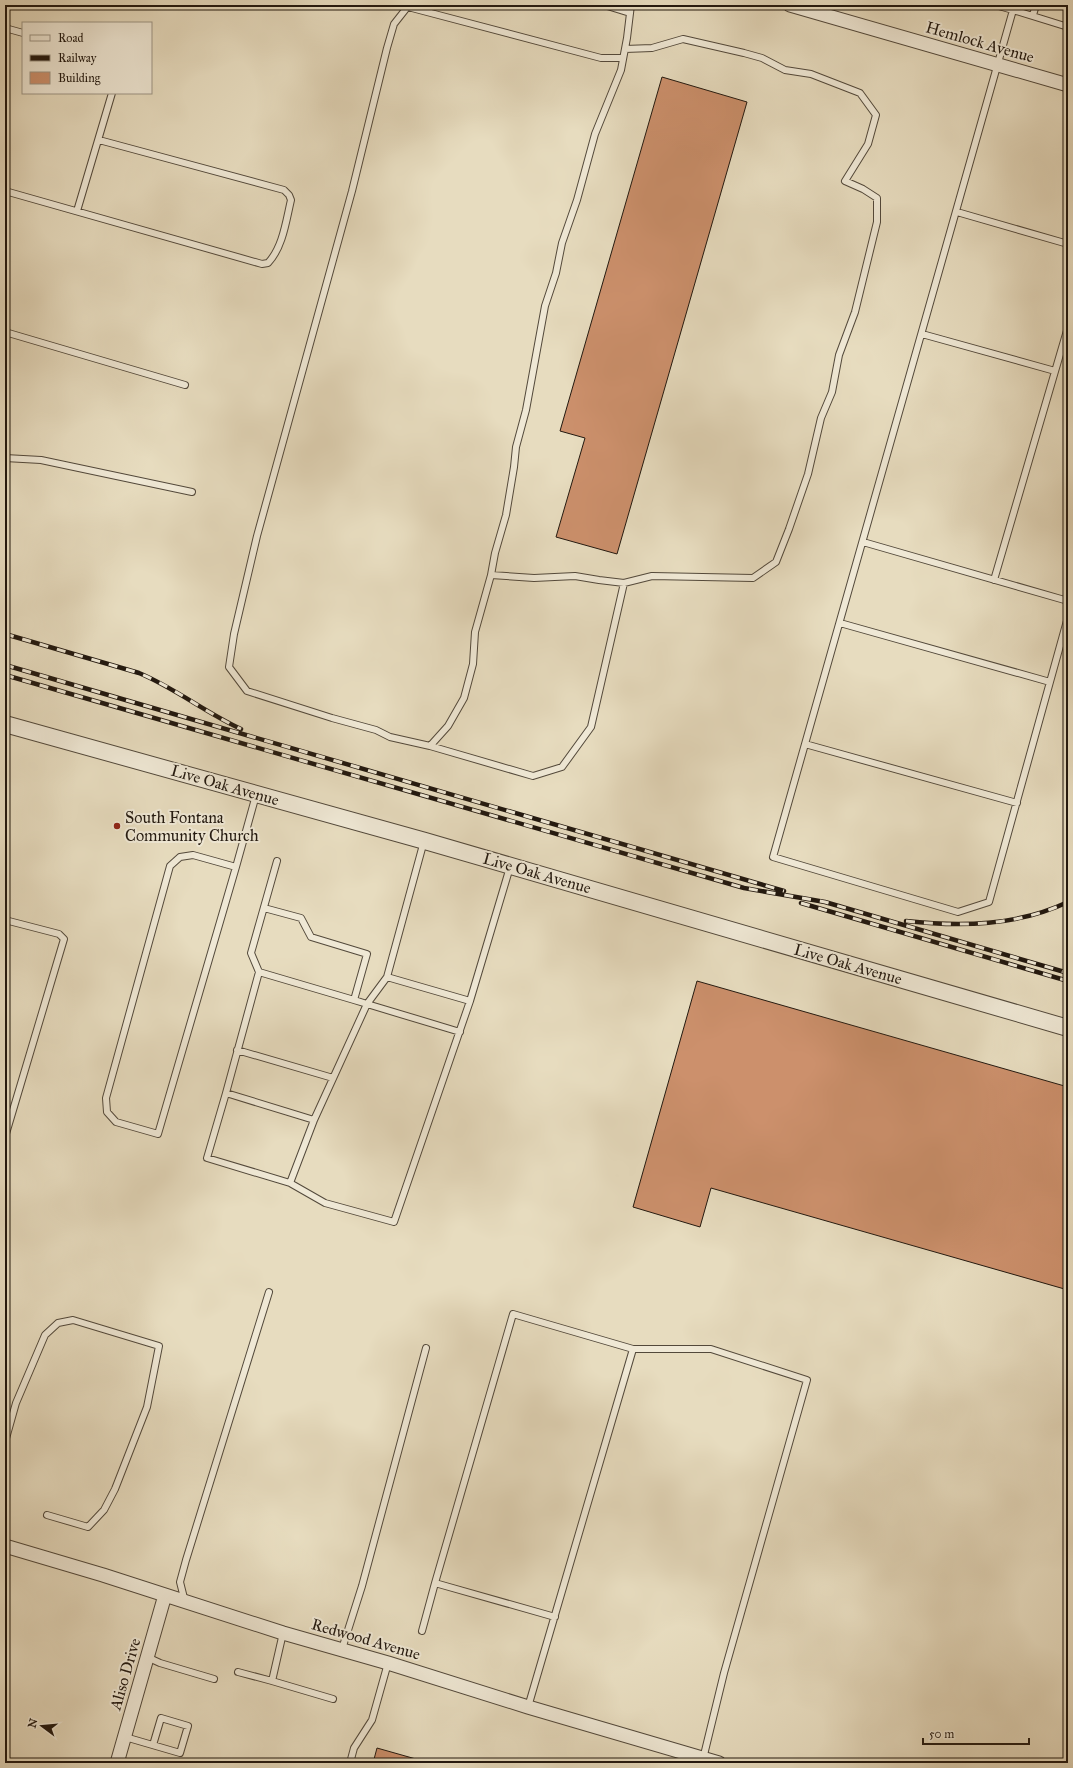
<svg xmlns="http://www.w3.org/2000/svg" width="1073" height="1768" viewBox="0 0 1073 1768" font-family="'IM FELL Great Primer',serif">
  <rect width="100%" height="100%" fill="#e7dcbf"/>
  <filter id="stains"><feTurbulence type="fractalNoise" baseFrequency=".005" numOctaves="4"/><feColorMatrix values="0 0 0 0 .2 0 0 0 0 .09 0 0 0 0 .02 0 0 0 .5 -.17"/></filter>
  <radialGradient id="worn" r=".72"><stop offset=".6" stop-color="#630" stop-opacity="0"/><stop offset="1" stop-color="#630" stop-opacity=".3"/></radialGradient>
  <path fill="#cc906c" stroke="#22180f" d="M662,77L747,102L617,554L556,537L585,438L560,431Z
    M697,981L1068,1087V1290L711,1188L700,1227L633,1207Z
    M377,1748L430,1763H373Z"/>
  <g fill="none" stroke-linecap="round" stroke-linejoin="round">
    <g stroke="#53493b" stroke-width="8">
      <path id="service" d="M409,5L394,24L387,48L352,191L257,536L234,634L229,667L247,691L332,718L376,730L390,737L430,746L448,726L464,698L473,664L475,632L491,575
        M604,5L630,13
        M995,5L1013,10
        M408,7L601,58H623
        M1033,15L1036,5
        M1068,27L1013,10L773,857L958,912L989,902L1068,617
        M5,28L23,33
        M625,49L652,48L683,39L744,53L762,58L785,70L811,74L860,93L876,115L868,144L845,181L863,189L877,198V222L855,312L839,355L832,392L821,418L808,474L789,529L776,562L753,578L652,576L624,583L599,580L575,576L534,578L491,575L495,553L506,515L514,467L516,447L526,410L545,306L556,273L562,243L577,200L595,134L621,70L627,38L631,5
        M5,191L262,264L268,263C283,247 286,221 291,200L289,195L284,190L99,140
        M77,211L112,93
        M957,212L1068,244
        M5,332L185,385
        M922,334L1055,371
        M5,458L41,460L192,492
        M863,542L1068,601
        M994,580L1068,327
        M840,623L1050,682
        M805,744L1017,803
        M430,746L533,776L562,767L591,727L624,583
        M424,841L387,977L470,1001L510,867
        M236,867L158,1134L116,1122L107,1112L106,1098L170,866L180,857L193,855L236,867L256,795
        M264,908L301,918L311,937L367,954L354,1000
        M5,920L59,934L64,939L5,1137
        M259,972L251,953L277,861
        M387,977L367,1004L314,1120L226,1093L259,972L354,1000L367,1004L460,1032
        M237,1050L333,1078
        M226,1093L207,1158L290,1183L314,1120
        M290,1183L325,1203L394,1222L470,1001
        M5,1442L16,1403L45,1335L58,1323L73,1320L159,1346L147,1407L115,1489L104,1510L88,1527L47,1515
        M185,1602L180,1582L186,1560L269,1292
        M555,1617L435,1583L513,1314L633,1349H711L807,1380L724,1673L703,1759
        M422,1631L435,1583
        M283,1633L272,1681L333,1699
        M342,1649L362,1586L426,1348
        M147,1657L160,1663L214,1679
        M238,1672L272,1681
        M528,1707L633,1349
        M125,1737L180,1753L188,1726L161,1718L153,1745
        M118,1760L130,1763
        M350,1763L354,1748L372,1720L388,1663"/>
    </g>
    <g stroke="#53493b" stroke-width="15">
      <path id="minor" d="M790,5L1068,85
        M5,1546L103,1575L283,1633L388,1663L528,1707L719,1763
        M117,1763L165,1595"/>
    </g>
    <g stroke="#53493b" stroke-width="18">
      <path id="tertiary" d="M5,724L425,841L1068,1028"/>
    </g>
    <use href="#service" stroke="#efe8d5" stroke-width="6"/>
    <use href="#minor" stroke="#efe8d5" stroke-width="13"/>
    <use href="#tertiary" stroke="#efe8d5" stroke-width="16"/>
    <g stroke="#22180f" stroke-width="4.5">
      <path id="rail" d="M5,634L139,673C175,688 206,713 241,729
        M5,665L784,891
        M5,675L744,888L825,902L1068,973
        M801,903L1068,981
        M906,921C961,927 1017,926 1068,902"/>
    </g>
    <use href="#rail" stroke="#efe8d5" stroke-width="3" stroke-dasharray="9" stroke-linecap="butt"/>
  </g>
  <circle fill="#8f2418" stroke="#efe8d5" stroke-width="1.5" cx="117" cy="826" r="4"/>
  <g text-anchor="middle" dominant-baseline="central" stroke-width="4" stroke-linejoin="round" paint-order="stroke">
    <g font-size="16" fill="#22180f" stroke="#efe8d5">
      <text transform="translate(980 42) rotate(16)">Hemlock Avenue</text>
      <text transform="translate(225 785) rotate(16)">Live Oak Avenue</text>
      <text transform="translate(537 873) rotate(16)">Live Oak Avenue</text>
      <text transform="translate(848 964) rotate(16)">Live Oak Avenue</text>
      <text transform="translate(366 1639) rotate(16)">Redwood Avenue</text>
      <text transform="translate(125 1674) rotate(-74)">Aliso Drive</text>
    </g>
    <g font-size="16" fill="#22180f" stroke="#efe8d5" text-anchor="start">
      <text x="125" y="817">South Fontana<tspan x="125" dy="18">Community Church</tspan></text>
    </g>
  </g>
  <rect width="1073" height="1768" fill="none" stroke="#e7dcbf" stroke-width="20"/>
  <rect x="6" y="6" width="1061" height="1756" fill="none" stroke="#22180f" stroke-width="2"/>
  <rect x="10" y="10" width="1053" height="1748" fill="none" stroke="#22180f"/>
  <rect x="22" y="22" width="130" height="72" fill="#efe8d5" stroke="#9d9586"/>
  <rect x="30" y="35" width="20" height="6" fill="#efe8d5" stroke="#9d9586"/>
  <text x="58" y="42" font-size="12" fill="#22180f">Road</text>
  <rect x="30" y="55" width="20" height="6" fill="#22180f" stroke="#9d9586"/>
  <text x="58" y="62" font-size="12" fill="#22180f">Railway</text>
  <rect x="30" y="72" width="20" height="12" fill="#cc906c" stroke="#9d9586"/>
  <text x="58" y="82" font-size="12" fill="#22180f">Building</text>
  <g transform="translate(42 1726) rotate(286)" stroke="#efe8d5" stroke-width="3" paint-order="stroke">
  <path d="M0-3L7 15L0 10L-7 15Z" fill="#22180f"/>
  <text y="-6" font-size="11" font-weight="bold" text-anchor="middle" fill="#22180f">N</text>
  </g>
  <path d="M923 1738v6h106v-6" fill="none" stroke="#22180f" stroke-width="2"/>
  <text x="929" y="1738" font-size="12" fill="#22180f" stroke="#efe8d5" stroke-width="3" paint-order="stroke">50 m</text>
  <rect width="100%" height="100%" filter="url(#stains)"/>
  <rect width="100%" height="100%" fill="url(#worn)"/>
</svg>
